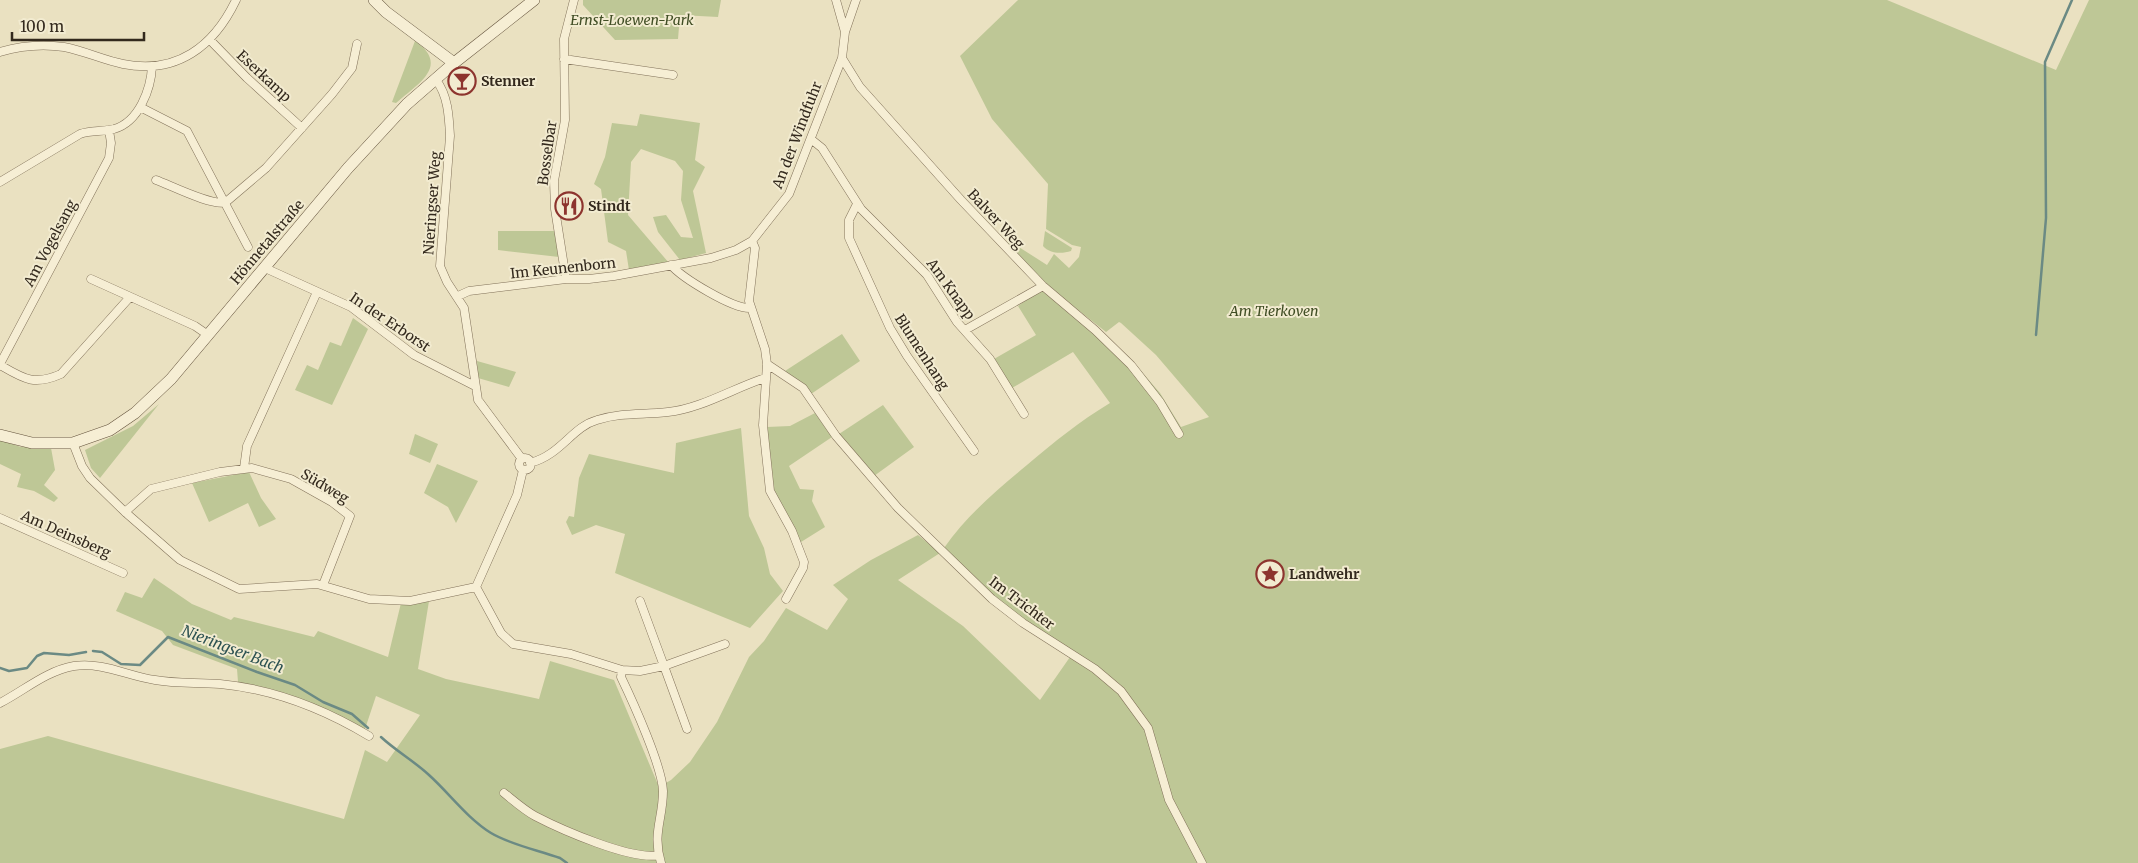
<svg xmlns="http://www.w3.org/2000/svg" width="2138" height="863" viewBox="0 0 2138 863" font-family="Merriweather,serif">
  <rect width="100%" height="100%" fill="#eae1c1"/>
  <path fill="#bec796" d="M583,0H721L718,17L680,15L678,39L615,40L583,5Z
    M1018,0H1887L2056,70L2089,0H2138V863H0V749L48,736L344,819L365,750L387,762L420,715L376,696L365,729L305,703L238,682L237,669L173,645L162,631L116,611L125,592L142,598L154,578L192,604L231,620L234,617L314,637L318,631L388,657L401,603L429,601L418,669L446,679L539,699L550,661L614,680L659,787L671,780L690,762L717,722L749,657L764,641L786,608L827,630L848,599L833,585L871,560L918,535L940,553L898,580L963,626L1040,700L1070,657L992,604L944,548C967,515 997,490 1027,465C1054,442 1080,421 1110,403L1073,352L1012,388L994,359L1036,335L1018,306L1043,288L1108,345L1128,356L1160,393L1181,427L1209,417L1156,355L1121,323L1119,322L1106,332L1044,283L1007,244L1008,240L1047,265L1054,254L1069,268L1079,257L1081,247L1072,245L1046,229L1048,184L992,119L960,56Z
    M415,41C451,66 417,84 396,103L392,102Z
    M640,114L700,123L695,160L705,167L693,191L706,253L680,260L658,232L653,217L666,215L681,237L693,238L681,200L683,171L675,161L641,149L631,162L628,215L669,263L629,270L626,251L608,242L601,189L594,184L605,157L612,123L637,126Z
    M498,231H555L559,257L498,250Z
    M1045,231L1072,248L1071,251C1062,254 1050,254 1043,246Z
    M353,318L368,329L332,405L295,390L307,365L318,370L330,342L341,346Z
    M842,334L860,361L811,394L785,371Z
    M477,361L516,372L509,387L478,378Z
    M159,404L100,478L91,468L85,450L133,426Z
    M883,405L914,447L874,476L839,434Z
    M815,413L832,437L789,466L800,489L814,490L812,501L825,527L801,542L772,491L767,427L790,426Z
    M741,428L749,516L764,548L770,574L783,591L750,628L615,573L625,534L596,525L572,535L566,522L569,516L574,517L579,478L589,454L674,473L676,443Z
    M415,434L438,444L430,463L409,454Z
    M0,440L21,447L51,448L55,470L44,485L58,498L54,502L34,491L17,487L21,474L0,464Z
    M437,464L478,481L456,523L448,507L424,493Z
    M249,472L261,498L276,519L259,527L248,503L209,522L192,483Z"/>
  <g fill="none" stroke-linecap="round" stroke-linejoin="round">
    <path stroke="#6b8a84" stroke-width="2.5" d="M2036,335L2046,218L2045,62L2072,0
      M93,651L102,652L121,664L140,665L168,637L257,672L295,685L323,702L352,714L368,728
      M0,668L9,671L27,668L37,656L44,653L69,655L86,652
      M381,737C396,751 414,761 429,775C450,794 467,818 491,833C511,845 538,850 560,858L567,863"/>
    <g stroke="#82725a" stroke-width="9">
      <path id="street" d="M845,32L856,0
        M210,40L247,78L302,128
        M0,52C20,46 44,44 64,47C85,51 103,60 123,64C177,75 214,46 236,0
        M842,58L860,87L961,200L1043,286L1095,330L1131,365L1160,402L1179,434
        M564,59L673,75
        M436,80C448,95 449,117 450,136L440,266L447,282L464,308L478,400L522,459
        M140,107L187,131L248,247
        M812,140L822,148L861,209L927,275L957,322L990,359L1024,414
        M156,180C170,185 213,207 226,202L266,168L332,94L352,68L357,44
        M0,182L80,134C91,130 102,132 114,129C139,122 151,89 152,66
        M857,204L849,220V238L890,328L907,356L974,451
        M671,265C682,278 733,309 750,308
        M265,268L351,307L414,355L475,386
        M91,279L195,326L208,335
        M566,279L555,209L554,181L565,120L564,39L574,0
        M458,296L469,291L566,279H589L614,276L711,258L736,250L752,241
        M965,330L1043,286
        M0,364L109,158L111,143L109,130
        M767,364L803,388L836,436L898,508L992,599L1023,623L1095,669L1121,691L1148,728L1169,800L1202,863
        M0,365C24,379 34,386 61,374L130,297
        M73,443L82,466L90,478L125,512L180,560L239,589L317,584L369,599L410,601L476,587L501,633L513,644L571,654L622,670L640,671L664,666L687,729
        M519 464a6 6 0 1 1 12 0a6 6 0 1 1-12 0Z
        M530,463C561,455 572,427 597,420C622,412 643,415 668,412C700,409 734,388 765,378
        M244,468L247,446L317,292
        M125,512L151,489L220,472L252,468L291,479L332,502L350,516L323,585
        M0,518L123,573
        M476,587L517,495L523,470
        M786,599L803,568L804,562L792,531L770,491L763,425L767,364L765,349L749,301L755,248L752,241L789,194L842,58L845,32L836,0
        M640,601L664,666L725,644
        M622,670L621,677C633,702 662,766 663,791C663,819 652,833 661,863
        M0,703C25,690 46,671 74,666C104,662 127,676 155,680C177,684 198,682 220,684C272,689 324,709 369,736
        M504,793C514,801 524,810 535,816C560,829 632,861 659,855"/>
    </g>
    <g stroke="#64533d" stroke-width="12">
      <path id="secondary" d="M374,0L386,12L454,63
        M0,435L32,443H73L110,430L135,413L171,379L348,168L407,104L454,63L534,0"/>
    </g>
    <use href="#street" stroke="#f6eed4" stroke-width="8"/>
    <use href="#secondary" stroke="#f6eed4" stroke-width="11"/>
  </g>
  <defs>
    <g id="bar-ring" transform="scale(1.4375)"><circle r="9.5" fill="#f2ebd0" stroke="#8d342e" stroke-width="1.5"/><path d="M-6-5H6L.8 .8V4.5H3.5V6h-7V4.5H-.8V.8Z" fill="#8d342e"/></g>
    <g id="restaurant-ring" transform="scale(1.4375)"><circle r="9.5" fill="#f2ebd0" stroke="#8d342e" stroke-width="1.5"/><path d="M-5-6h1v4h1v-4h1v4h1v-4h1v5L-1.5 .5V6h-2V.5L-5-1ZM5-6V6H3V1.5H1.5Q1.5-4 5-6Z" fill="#8d342e"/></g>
    <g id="sight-ring" transform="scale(1.4375)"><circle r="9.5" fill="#f2ebd0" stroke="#8d342e" stroke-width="1.5"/><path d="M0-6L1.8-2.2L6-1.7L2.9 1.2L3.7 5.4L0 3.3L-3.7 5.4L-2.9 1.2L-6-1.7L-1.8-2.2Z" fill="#8d342e"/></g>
  </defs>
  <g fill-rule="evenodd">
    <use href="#bar-ring" x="462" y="81"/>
    <use href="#restaurant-ring" x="569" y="206"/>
    <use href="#sight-ring" x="1270" y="574"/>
  </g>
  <g text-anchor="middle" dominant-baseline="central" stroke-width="4" stroke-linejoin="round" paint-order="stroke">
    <g font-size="14" font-style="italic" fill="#414e25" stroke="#f2ebd0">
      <text x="632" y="20">Ernst-Loewen-Park</text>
      <text x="1274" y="311">Am Tierkoven</text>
    </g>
    <g font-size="14" fill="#33291d" stroke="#f2ebd0">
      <text transform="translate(264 76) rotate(43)">Eserkamp</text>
      <text transform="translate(797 135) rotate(-69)">An der Windfuhr</text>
      <text transform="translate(547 153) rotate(-82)">Bosselbar</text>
      <text transform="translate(432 203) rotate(-86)">Nieringser Weg</text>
      <text transform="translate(996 219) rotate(47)">Balver Weg</text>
      <text transform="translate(267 242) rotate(-50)">Hönnetalstraße</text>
      <text transform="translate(50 243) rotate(-62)">Am Vogelsang</text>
      <text transform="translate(563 268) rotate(-6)">Im Keunenborn</text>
      <text transform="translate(951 289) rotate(54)">Am Knapp</text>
      <text transform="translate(390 322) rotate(34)">In der Erborst</text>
      <text transform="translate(922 352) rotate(57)">Blumenhang</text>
      <text transform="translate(325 486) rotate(31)">Südweg</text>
      <text transform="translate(66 534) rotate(24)">Am Deinsberg</text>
      <text transform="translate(1022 603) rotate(37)">Im Trichter</text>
    </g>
    <g font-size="14" font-weight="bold" fill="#33291d" stroke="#f2ebd0" text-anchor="start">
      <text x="481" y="81">Stenner</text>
      <text x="588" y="206">Stindt</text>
      <text x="1289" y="574">Landwehr</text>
    </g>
    <g font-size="15" font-style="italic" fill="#2d5252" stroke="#f2ebd0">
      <text transform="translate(233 649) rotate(21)">Nieringser Bach</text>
    </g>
  </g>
  <path d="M12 32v8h132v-8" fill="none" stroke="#33291d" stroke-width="2.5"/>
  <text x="20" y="32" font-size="15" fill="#33291d" stroke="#f2ebd0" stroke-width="4" paint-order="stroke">100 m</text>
</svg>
